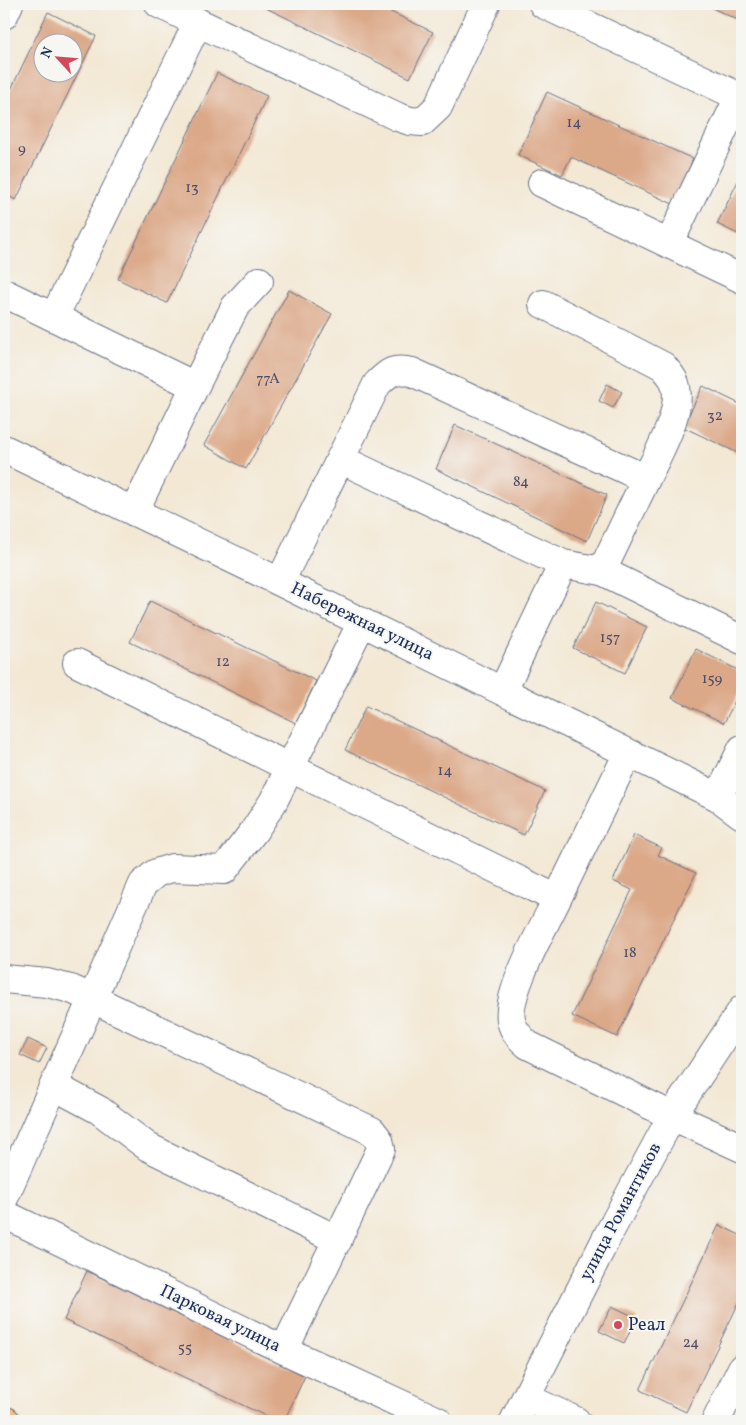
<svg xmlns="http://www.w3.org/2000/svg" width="746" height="1425" viewBox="0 0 746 1425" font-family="Vollkorn,serif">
  <rect width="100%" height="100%" fill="#f6f6f2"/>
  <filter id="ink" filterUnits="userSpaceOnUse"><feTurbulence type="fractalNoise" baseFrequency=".02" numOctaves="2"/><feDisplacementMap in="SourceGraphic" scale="10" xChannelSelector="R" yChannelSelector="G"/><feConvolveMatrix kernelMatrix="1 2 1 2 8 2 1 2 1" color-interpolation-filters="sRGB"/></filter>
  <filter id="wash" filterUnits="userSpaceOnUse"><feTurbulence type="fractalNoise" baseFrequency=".0096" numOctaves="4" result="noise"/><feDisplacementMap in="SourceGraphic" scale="20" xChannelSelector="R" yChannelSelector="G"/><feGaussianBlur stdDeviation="1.12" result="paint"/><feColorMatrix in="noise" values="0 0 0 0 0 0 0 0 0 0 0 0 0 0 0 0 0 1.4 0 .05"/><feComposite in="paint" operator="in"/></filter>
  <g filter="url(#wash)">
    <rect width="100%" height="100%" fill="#f3e8d4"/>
    <g id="blocks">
      <path fill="#dba888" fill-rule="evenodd" d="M258,4H374L433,32L410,78Z
        M704,4H742V22Z
        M48,12L96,36L16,200L4,194V104ZM42,42H72V72H42Z
        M217,73L267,96L167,303L118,279Z
        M547,92L693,159L673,204L571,157L562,175L518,155Z
        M739,179L742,181V236L717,224Z
        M289,290L332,314L246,469L204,445Z
        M607,384L622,392L613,408L599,401Z
        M703,386L742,405V455L683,427Z
        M455,425L607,495L587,541L436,469Z
        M150,601L316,681L296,723L130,642Z
        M596,602L647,627L625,673L573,648Z
        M696,649L742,672V687L724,723L672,698Z
        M366,706L545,791L524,835L345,750Z
        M634,835L662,848L658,855L696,873L617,1037L572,1016L632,890L613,881Z
        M28,1039L47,1048L39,1064L20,1055Z
        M719,1225L742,1236V1296L686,1412L640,1390Z
        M87,1271L305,1376L284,1421H276L64,1320Z
        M612,1306L637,1318L624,1343L599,1331Z"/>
    </g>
  </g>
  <g filter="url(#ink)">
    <use href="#blocks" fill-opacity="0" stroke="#677087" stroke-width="1"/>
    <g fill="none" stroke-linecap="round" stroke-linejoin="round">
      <g stroke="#677087" stroke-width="30">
        <path id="minor" d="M159,4L398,117L410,121L422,122L438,107L486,4
          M543,4L742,98
          M4,15L9,4
          M542,183L742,279
          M669,244L739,97
          M4,293L195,386
          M543,304L663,366C666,370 672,376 674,381C686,407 657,455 646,479
          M54,317L198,22
          M4,449L280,582L718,797L742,815
          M340,459L563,564
          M134,512L195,386L235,307L259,281
          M280,582L377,384C390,371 394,368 412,372L646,479L602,571
          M77,663L557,899L628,753
          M503,690L563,564L602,571L742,640
          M718,797L742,749
          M557,899C544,926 506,993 511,1020C513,1031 520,1038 528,1045L672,1116L742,1148
          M4,979L47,983L71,989L93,999L372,1131L379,1140L381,1149L284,1350
          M54,1086L99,1110L148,1147L338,1240
          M4,1198L143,884L156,873L172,868L224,870L254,831L273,802L362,622
          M4,1214L284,1350L438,1421
          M527,1398L576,1421
          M514,1421L609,1233L672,1116L742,1010
          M716,1421L742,1368"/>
      </g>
      <g stroke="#677087" stroke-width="30">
        <path id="major" d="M4,1420L6,1421"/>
      </g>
      <use href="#minor" stroke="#fff" stroke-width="28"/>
      <use href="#major" stroke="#f7be87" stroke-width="28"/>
    </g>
  </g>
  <circle fill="#d1495b" stroke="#f6f6f2" stroke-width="2" cx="618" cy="1325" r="5"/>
  <g text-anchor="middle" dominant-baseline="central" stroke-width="4" stroke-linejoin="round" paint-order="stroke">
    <g font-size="15" fill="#4b4d68">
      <text x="574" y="123">14</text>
      <text x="22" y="149">9</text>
      <text x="192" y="188">13</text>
      <text x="268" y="379">77А</text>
      <text x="715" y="416">32</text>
      <text x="521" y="482">84</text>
      <text x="610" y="638">157</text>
      <text x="223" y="662">12</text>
      <text x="712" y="679">159</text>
      <text x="445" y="771">14</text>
      <text x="630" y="953">18</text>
      <text x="691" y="1343">24</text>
      <text x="185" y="1348">55</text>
    </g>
    <g font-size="18" fill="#1b2f5e" stroke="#f6f6f2">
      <text transform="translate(362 622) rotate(26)">Набережная улица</text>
      <text transform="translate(621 1212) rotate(-62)">улица Романтиков</text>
      <text transform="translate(220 1319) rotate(26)">Парковая улица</text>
    </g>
    <g font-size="18" fill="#1b2f5e" stroke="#f6f6f2" text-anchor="start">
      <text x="628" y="1325">Реал</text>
    </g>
  </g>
  <rect width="746" height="1425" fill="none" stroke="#f6f6f2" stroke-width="20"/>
  <g transform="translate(58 58) rotate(296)"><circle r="24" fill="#f6f6f2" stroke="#9ea6b7"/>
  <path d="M0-4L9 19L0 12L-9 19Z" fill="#d1495b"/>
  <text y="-8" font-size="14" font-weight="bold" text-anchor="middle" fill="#1b2f5e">N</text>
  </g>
</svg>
